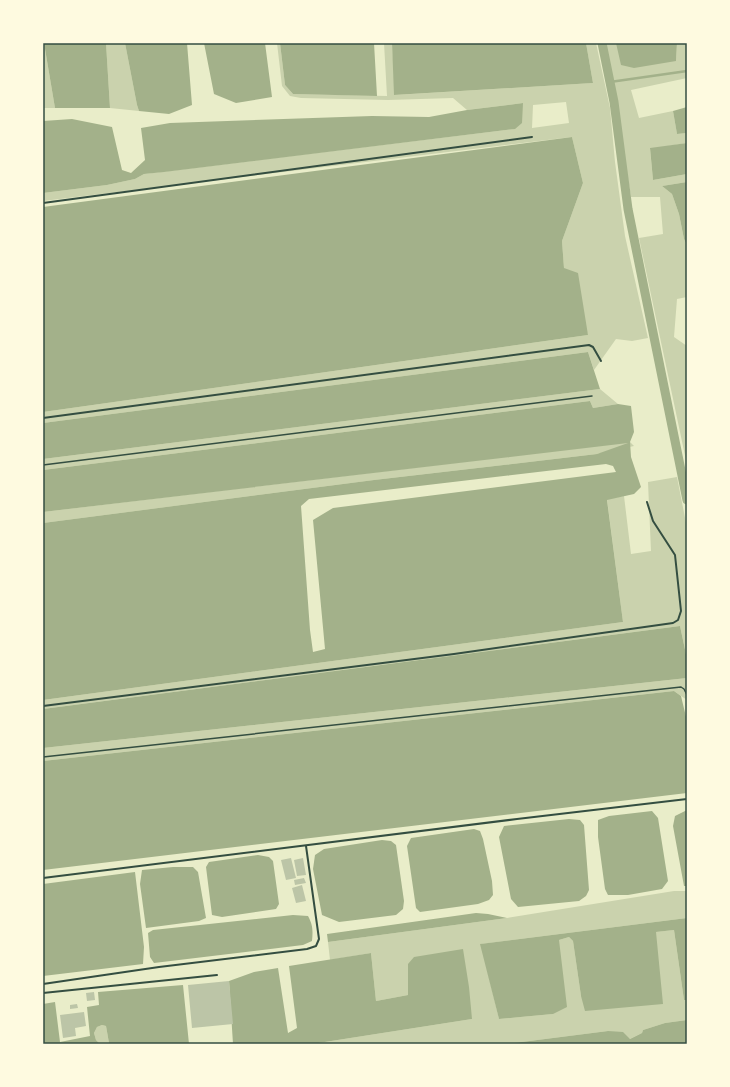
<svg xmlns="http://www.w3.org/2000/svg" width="730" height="1087" viewBox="0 0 730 1087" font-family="'Zilla Slab',serif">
  <rect width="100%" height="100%" fill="#e9edc9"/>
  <path fill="#cad2ad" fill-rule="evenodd" d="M43,43H44L55,108H44L43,100Z
    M106,43H125L137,105L139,111L110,108Z
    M277,43H280L285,85L293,94L387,96L384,43H392L395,95L593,83L586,43H596L610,108L615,162L625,236L648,338L632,341L616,339L594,370L588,352L43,423V412L588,335L564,268L562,241L583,183L572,137L43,201V193L107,185L135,179L144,174L514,129L523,103L467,110L453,98L388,100L301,98L290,96L282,86ZM566,102L569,123L532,128L533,105Z
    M606,43H616L676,61L677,43H687V78L631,90L639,118L673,111L677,134L687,133V143L650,149L653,180L687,174V182L662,186L672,194L679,214L684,239L687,245V297L677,299L674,337L687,346V465L639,238L663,234L660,197H631Z
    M600,389L618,404L593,408L590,401L43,470V459Z
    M630,442L634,446L597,454L374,480L43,523V512Z
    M677,477L687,528V659L680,626L43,709V700L623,622L607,499L624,496L631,554L651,551L648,482Z
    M687,678V700L674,691L43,761V748Z
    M674,891H687V918L481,944L499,1019L553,1014L559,940L569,937L573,941L581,996L656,932L674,930L684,1000H687V1020L665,1023L643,1030L642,1033L630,1039L608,1031L507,1044H312L472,1019L408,964V995L376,1001L371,953L330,960L328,942L507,918Z
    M102,1025L106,1026L109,1043L112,1044H100L96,1040L94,1033L97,1027Z"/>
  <path fill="#a3b18a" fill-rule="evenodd" d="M44,43H106L110,108H55Z
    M125,43H187L192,105L169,114L139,111L137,105Z
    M204,43H265L272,97L236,103L214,94Z
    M280,43H374L377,96L293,94L285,85Z
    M392,43H586L593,83L394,95Z
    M616,43H677L676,61L634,68L621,65Z
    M523,103L522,123L515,129L164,172L144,174L135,179L107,185L43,193V121L72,119L112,127L122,170L131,173L145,160L141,128L170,123L372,116L429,117L467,110Z
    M687,107V133L677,134L673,111Z
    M572,137L583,183L562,241L564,268L578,273L588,335L43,412V207Z
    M687,143V174L653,180L650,148Z
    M687,182V245L684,239L679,214L672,194L662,186Z
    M588,352L600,389L43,459V423Z
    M590,401L593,408L618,404L631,406L634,432L630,442L631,457L641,487L634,494L607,500L623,622L43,700V523L374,480L597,454L628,443L43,512V470ZM606,464L613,466L616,472L333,508L313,520L325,649L313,652L310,630L301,506L309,499Z
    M680,626L687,659V678L43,748V709Z
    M674,691L681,696L687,721V793L43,870V761Z
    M687,810V886H684L673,826L675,816Z
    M652,811L658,818L668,881L662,889L628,895H608L605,889L598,837V820L609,816Z
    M569,819L580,820L584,825L589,890L586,896L579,901L518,907L511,899L499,837L504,826Z
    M474,829L480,831L483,839L492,881L493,895L489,900L478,904L420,912L416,908L407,846L411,838Z
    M382,840L391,841L396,845L404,901L403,909L396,915L339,922L322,915L313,869L315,855L324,849Z
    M258,855L269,857L273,861L279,904L276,909L222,917L212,915L206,867L209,862Z
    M173,867H193L198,872L206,918L199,921L146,928L140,884L142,870Z
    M135,872L144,947L143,964L43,976V884Z
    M476,913L488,914L507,918L328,942L327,934Z
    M293,915L308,916C313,925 313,931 312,941L303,945L154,963L150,957L148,933L153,930Z
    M687,918V1000H684L674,930L656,932L663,1004L585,1011L581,996L573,941L569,937L559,940L567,1007L553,1014L499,1019L480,944Z
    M463,949L469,987L472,1019L312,1044H233L229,981L254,972L278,968L288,1033L297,1028L289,966L371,953L376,1001L408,995V964L414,957Z
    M183,985L189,1044H112L109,1043L106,1026L102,1025L97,1027L94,1033L96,1040L100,1044H43V1004L55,1002L60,1042L90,1036L87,1007L99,1005L98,992Z
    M687,1020V1044H507L608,1031L623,1032L630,1039L642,1033L643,1030L665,1023Z"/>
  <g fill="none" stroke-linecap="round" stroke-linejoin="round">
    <path stroke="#a3b18a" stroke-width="2.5" d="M610,82L687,71"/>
    <path stroke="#a3b18a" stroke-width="9" d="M602,43L614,102L628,209L687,500"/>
  </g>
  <path fill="#bcc5a7" d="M291,858L296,878L286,880L281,860Z
    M303,858L306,875L297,876L294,860Z
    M304,878L306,883L295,885L294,880Z
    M302,885L306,901L296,903L292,888Z
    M229,981L233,1024L192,1028L188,985Z
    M94,992L95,1000L87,1001L86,993Z
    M77,1004L78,1008L70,1009V1005Z
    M84,1012L86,1026L75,1028L76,1036L63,1038L60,1015Z"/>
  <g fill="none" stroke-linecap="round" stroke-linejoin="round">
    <path stroke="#344e41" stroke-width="1.5" d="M43,465L592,396
      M43,757L681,687L684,689L687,695"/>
    <path stroke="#344e41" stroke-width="2" d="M43,203L532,137
      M43,418L589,345L593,347L601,361
      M43,706L454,654L673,623L678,620L681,611L675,555L653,521L647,502
      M43,878L517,819L687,799
      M43,984L159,967L307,949L316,946L319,939L306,846
      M43,993L217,975"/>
  </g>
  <rect width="730" height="1087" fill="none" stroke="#fefae0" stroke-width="88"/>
  <rect x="44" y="44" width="642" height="999" fill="none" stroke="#344e41" stroke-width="1.5"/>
</svg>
